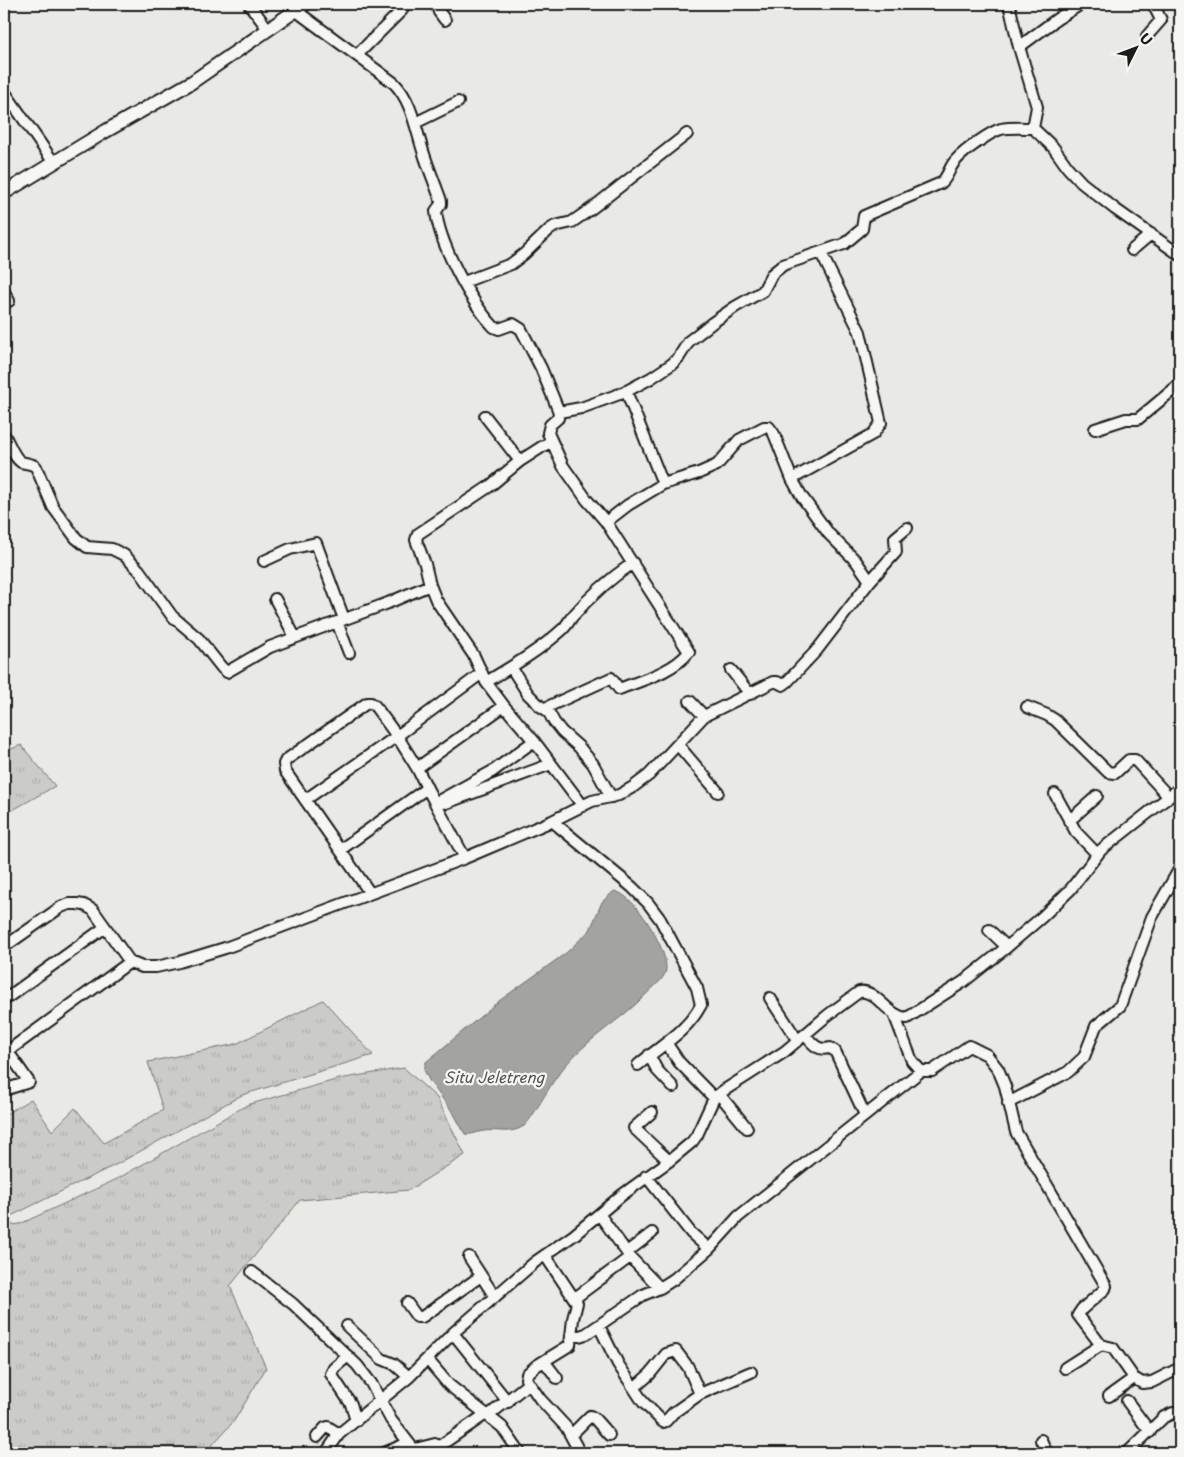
<svg xmlns="http://www.w3.org/2000/svg" width="1184" height="1457" viewBox="0 0 1184 1457" font-family="'Playpen Sans',sans-serif">
  <defs>
    <pattern id="grass-tufts" width="24" height="20" patternUnits="userSpaceOnUse" patternTransform="scale(1.25)"><rect width="24" height="20" fill="#cbcbc7"/><path d="M3 7l-1-3M5 7V3M7 7l1-3M15 17l-1-3M17 17v-4M19 17l1-3" fill="none" stroke="#aeaeaa"/></pattern>
  </defs>
  <rect width="100%" height="100%" fill="#e9e9e5"/>
  <filter id="ink" filterUnits="userSpaceOnUse"><feTurbulence type="fractalNoise" baseFrequency=".02" numOctaves="2"/><feDisplacementMap in="SourceGraphic" scale="10" xChannelSelector="R" yChannelSelector="G"/><feConvolveMatrix kernelMatrix="1 2 1 2 8 2 1 2 1" color-interpolation-filters="sRGB"/></filter>
  <g filter="url(#ink)">
    <path fill="url(#grass-tufts)" stroke="#747472" d="M21,745L55,786L4,815V752Z
      M323,1000L373,1055L242,1095L119,1163L11,1216H4V1115L31,1099L52,1131L75,1108L104,1143L163,1110L148,1062L236,1044Z
      M404,1068L437,1098L465,1155L409,1190L300,1200L230,1286L266,1368L234,1421L205,1453H4V1226L20,1224L117,1179L247,1105L339,1079Z"/>
    <path fill="#a3a3a1" stroke="#6d6d6c" d="M614,891C635,894 668,950 666,969C666,973 663,977 661,980C648,992 636,1005 622,1016C599,1034 575,1051 558,1075C550,1085 531,1121 524,1126C510,1135 498,1129 484,1131C476,1132 473,1135 465,1134L454,1114L430,1082L424,1070L426,1062L499,1001L566,953L590,930L602,902Z"/>
    <g fill="none" stroke-linecap="round" stroke-linejoin="round">
      <g stroke="#1c1c1c" stroke-width="14">
        <path id="minor" d="M249,4L268,29
          M437,4L439,12L445,20
          M1009,4L1019,47L1037,107L1033,128L1053,147L1068,168L1082,183L1115,209L1180,255
          M295,10L394,83C413,102 416,132 425,157C430,172 436,186 441,201V204L436,211C439,243 471,303 494,327L499,329L513,324L521,329L541,368L559,412L558,418L550,425L548,433L563,466L587,500L606,522L689,652C673,672 642,680 619,689L611,678L545,708
          M1147,36L1161,20L1153,4
          M1019,47L1057,19L1081,4
          M357,55L402,10
          M4,91L54,163
          M415,123L458,102
          M1132,250L1151,234
          M464,282L511,264L524,254L549,230L555,226L572,222L591,209L687,134
          M4,292L9,301
          M626,391L663,484
          M559,412L581,408L625,392L651,378L672,364L679,357L689,341L712,323L735,307L763,291L772,274L783,265L844,244L862,229L864,216L941,183C949,176 949,167 956,160C964,151 990,132 1001,129C1011,127 1023,128 1033,128
          M485,416L520,461
          M1095,429L1126,419H1138L1180,384
          M4,435C9,442 13,457 21,462C27,464 32,463 36,467L53,507L76,538L87,547L112,549L124,555L139,570L172,616L199,639L222,668L227,672L270,647L388,603L430,585
          M551,441L520,461L490,486L418,534L416,540L425,564L430,585L436,600L474,656L486,682L504,706L534,741L583,806
          M606,522L628,505L663,484L699,473L717,465L739,440L764,427H769L774,434L792,479
          M264,561L290,549L316,543L344,619
          M870,581L896,552L895,538L907,528
          M275,599L295,637
          M337,622L349,653
          M511,667L528,694L540,706L548,711L554,722L562,732L579,747L593,764L611,797
          M731,670L750,694
          M486,682C513,666 540,650 563,629C567,625 569,621 572,617C590,596 611,578 633,563
          M1027,707L1047,715L1055,720L1108,772L1115,773L1129,760H1135L1169,797
          M704,716L773,682H777L783,685L787,682L817,650L870,581L856,561L829,534L802,497L792,479L873,434L881,423L860,332L821,253
          M678,745L718,792
          M417,768L504,706
          M1055,794L1076,832L1097,854
          M305,800L397,736L417,768L427,788
          M435,803L465,858
          M446,803L551,764
          M1069,821L1097,796
          M340,850L427,788L435,803L493,771L534,741
          M370,893L285,771L284,764L286,760L367,703H371L375,706L397,736L482,673
          M989,930L1007,947
          M4,947L61,907L69,904H77L84,905L93,910L130,962L142,967H156L179,962L225,948L465,858L552,821
          M770,998L798,1041
          M4,1000L104,928
          M894,1014L912,1061L921,1071H932L969,1046L987,1055L998,1069L1005,1086L1016,1132L1106,1286L1105,1289L1082,1309L1078,1315L1101,1345L1065,1368
          M805,1035C813,1044 817,1051 830,1048L835,1051L865,1115
          M667,1044L679,1062L714,1098
          M8,1051L130,962
          M649,1055L657,1070L673,1087
          M638,1065C661,1045 686,1033 701,1005L697,988L660,919L648,903L632,887L552,821L592,801L619,795L633,787L649,775L704,716L690,701
          M4,1090L29,1082L4,1046
          M719,1094L747,1128
          M1008,1103L1068,1072L1084,1057L1096,1026L1120,1006L1152,917L1180,868
          M652,1112L634,1128L669,1161
          M646,1176L691,1233L709,1249
          M599,1214L630,1257L660,1288
          M627,1252L652,1233
          M469,1257L495,1297
          M252,1272L293,1304L357,1365L371,1383L391,1420L412,1447L415,1449L435,1444L443,1453
          M575,1298L630,1257
          M407,1303L417,1317H422L481,1276
          M347,1326L382,1359L394,1364L409,1377
          M599,1326L618,1364L643,1402L663,1422L666,1421L673,1413L700,1394L751,1372
          M453,1333L508,1402
          M572,1336H579L586,1334L643,1295L660,1288L674,1279L709,1249L738,1217L921,1071
          M1101,1345L1113,1348L1134,1378L1142,1383L1152,1382L1180,1368
          M348,1356L334,1368L331,1374L351,1404L356,1421
          M427,1359L449,1385L502,1427L520,1453
          M544,1361L557,1378
          M529,1383L540,1399L566,1427L580,1453
          M634,1388L650,1374L666,1354L676,1351L688,1367L700,1394
          M1109,1396L1134,1378
          M1127,1401L1150,1432
          M488,1416L529,1383L526,1379L527,1374L536,1366L570,1345L573,1319L577,1303L545,1255
          M571,1435L590,1416L594,1418L609,1435
          M317,1437L325,1428L328,1427L339,1434L409,1377L453,1333L535,1262L574,1235L622,1195L669,1161L692,1142L697,1135L714,1098L723,1091L784,1052L828,1015L859,992C876,988 887,1017 907,1018L963,982L1007,947L1042,917L1070,890L1101,850L1180,788
          M1041,1440L1047,1453
          M438,1447L486,1414
          M326,1453L339,1434
          M384,1453L408,1443
          M1127,1453L1164,1417L1173,1413L1180,1414"/>
      </g>
      <g stroke="#1c1c1c" stroke-width="16">
        <path id="major" d="M4,193L106,131L192,82L305,4"/>
      </g>
      <use href="#minor" stroke="#f6f6f2" stroke-width="10"/>
      <use href="#major" stroke="#f6f6f2" stroke-width="12"/>
    </g>
  </g>
  <g text-anchor="middle" dominant-baseline="central" stroke-width="4.5" stroke-linejoin="round" paint-order="stroke">
    <g font-size="15" font-style="italic" fill="#525251" stroke="#f6f6f2">
      <text x="494" y="1076">Situ Jeletreng</text>
    </g>
  </g>
  <rect width="1184" height="1457" fill="none" stroke="#f6f6f2" stroke-width="20"/>
  <rect x="10" y="10" width="1164" height="1437" fill="none" stroke="#1c1c1c" stroke-width="2" filter="url(#ink)"/>
  <g transform="translate(1136 48) rotate(48)" stroke="#f6f6f2" stroke-width="4" paint-order="stroke">
  <path d="M0-4L9 19L0 12L-9 19Z" fill="#1c1c1c"/>
  <text y="-8" font-size="14" font-weight="bold" text-anchor="middle" fill="#1c1c1c">U</text>
  </g>
</svg>
